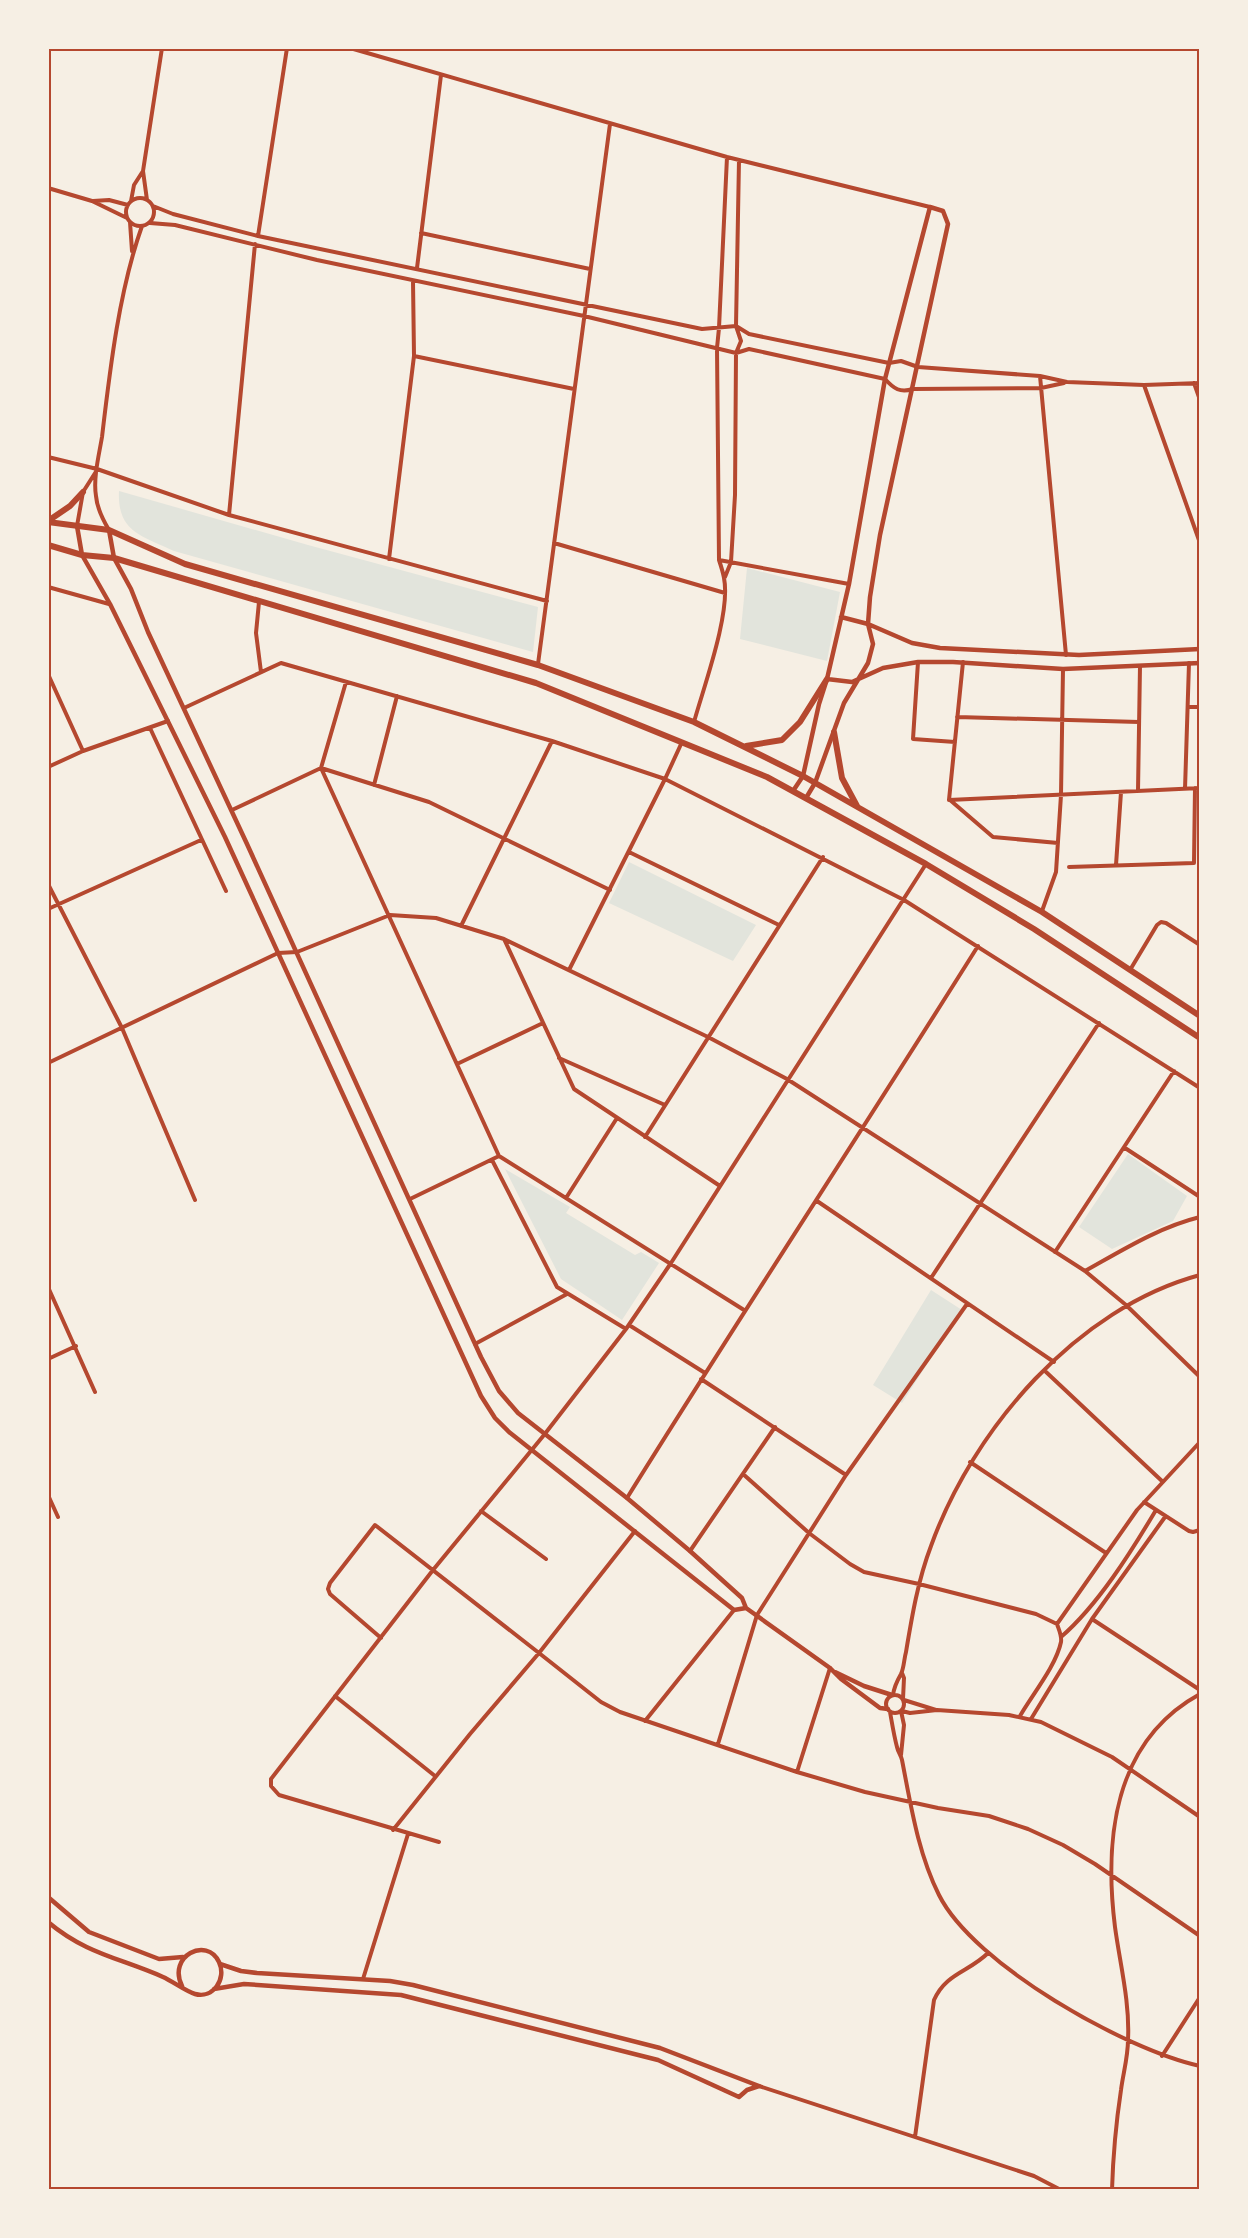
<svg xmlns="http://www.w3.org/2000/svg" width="1248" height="2238" viewBox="0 0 1248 2238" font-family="Signika,sans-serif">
  <rect width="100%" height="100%" fill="#f6efe4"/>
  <path fill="#e2e4dc" d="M119,491L308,545L538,607L533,652L174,551C142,536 117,532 119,491Z
    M747,568L840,592L827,661L740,639Z
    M629,862L756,925L733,961L609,903Z
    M1128,1154L1187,1196L1173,1221L1112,1249L1079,1227Z
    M505,1169L570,1207L566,1213L635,1255L641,1252L659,1263L622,1320L561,1279Z
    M931,1290L962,1310L902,1403L873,1385Z"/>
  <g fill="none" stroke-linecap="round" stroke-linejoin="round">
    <path stroke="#b5482f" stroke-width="4" d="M350,48L727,157L930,207
      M143,171L162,48
      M48,188L92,201L127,218
      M126 212a14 14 0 1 1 28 0a14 14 0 1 1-28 0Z
      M93,201L109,200L128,205
      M131,201L134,185L143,171L147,200
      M153,206L173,214L258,236L702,329L736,326L749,334L889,363L901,361L918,367L1040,376L1067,382L1144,385L1200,383
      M130,222L132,251
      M150,223L175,225L317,260L584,316L736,353L749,349L885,379C894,389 900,393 913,389L1041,388L1064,383
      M421,233L590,269
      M258,236L287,48
      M417,268L441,75
      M414,356L574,389
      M1040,376L1066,655
      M1194,383L1200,400
      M1144,385L1200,543
      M48,457L97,469L229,515L547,601
      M229,515L255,244
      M77,526L83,492L97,470
      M109,530C103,520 97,508 96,496C93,478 99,455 102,437C110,369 119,291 142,226
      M554,543L725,593
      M389,559L414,356L413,281
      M719,560L849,584
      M725,577L731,562L735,495L736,353L741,341L736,326L739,160
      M48,587L109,604
      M259,602L256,633L261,672
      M918,662L913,739L955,742
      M538,664L610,124
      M48,674L83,751
      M346,682L321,768L499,1156L744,1310
      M1188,707H1200
      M184,708L281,663L552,741L665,779L904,900L1200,1088
      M957,717L1139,722
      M694,722C704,686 731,613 724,578C723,572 721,566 719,560L717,348L719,328L727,157
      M150,728L226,891
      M48,767L83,751L168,721
      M374,785L397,696
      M1185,789L1189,663
      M1138,791L1140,666
      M949,800L1200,788
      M949,800L963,662
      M950,800L993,837L1058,843
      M232,810L321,768L429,802L610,890
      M629,852L779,925
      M1116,865L1121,792
      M1069,867L1194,863L1195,788
      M48,884L122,1028L195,1200
      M48,909L201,840
      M1042,911L1056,872L1061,795L1063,669
      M461,926L552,741
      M504,939L574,1089L720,1186
      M569,970L665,779L682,742
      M1130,970L1157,925L1161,922L1166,923L1200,945
      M559,1058L665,1105
      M48,1063L278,953L297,952L390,915L436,918L504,939L708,1037L787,1079L1085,1271L1126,1305L1200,1377
      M457,1064L543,1023
      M645,1137L823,857
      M1125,1148L1200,1197
      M492,1160L557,1287L626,1329
      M566,1198L617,1118
      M410,1199L499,1156
      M817,1201L1054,1362
      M1055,1252L1174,1071
      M1085,1271C1121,1251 1159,1227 1200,1217
      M931,1278L1099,1023
      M48,1287L95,1392
      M629,1325L705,1373
      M475,1344L567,1294
      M48,1359L76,1346
      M1045,1371L1163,1482
      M701,1379L846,1475
      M970,1462L1106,1553
      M743,1474L809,1533L850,1564L864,1572L919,1584L1036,1614L1057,1624C1059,1630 1062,1636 1061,1642C1056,1666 1032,1695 1020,1716
      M48,1495L58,1517
      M627,1498C742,1313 862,1131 978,946
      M1144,1502L1189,1531L1193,1532L1200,1530
      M481,1511L546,1559
      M690,1551L775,1427
      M1092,1619L1200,1690
      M1057,1624L1137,1510L1200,1442
      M1061,1637C1098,1605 1131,1552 1156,1510
      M381,1638L330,1594L328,1589L330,1583L375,1525L539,1653L635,1531
      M830,1668L797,1772L865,1792L938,1808L989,1816L1028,1829L1063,1845L1095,1864L1200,1936
      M902,1673L904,1678L903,1699
      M886 1704a9 9 0 1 1 18 0a9 9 0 1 1-18 0Z
      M893,1695C894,1687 897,1681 901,1674C904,1668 904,1659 906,1652C912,1616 918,1580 931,1546C973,1429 1077,1308 1200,1275
      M335,1696L435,1776
      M904,1700L936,1710
      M902,1711L910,1713L937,1710L1009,1715L1041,1722L1112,1757L1200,1817
      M890,1712C892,1723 894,1736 897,1747C898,1752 901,1755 902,1760C911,1806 918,1853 939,1895C974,1965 1126,2050 1200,2066
      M1031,1719L1092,1619L1165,1517
      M645,1721L734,1610
      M718,1744L757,1615L846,1475L967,1304
      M901,1755L904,1725L901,1711
      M393,1830L470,1734L539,1653L601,1702L620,1712L797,1772
      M439,1842L279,1795L271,1786V1779L433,1570L544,1435L626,1329L671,1263L926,864
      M363,1979L408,1834
      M1162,2056L1200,1997
      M759,2086L1034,2176L1061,2190
      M915,2137L934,2000C946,1973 969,1972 988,1953
      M1112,2190C1113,2157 1116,2123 1121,2090C1123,2074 1128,2057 1128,2040C1130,2002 1120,1964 1115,1927C1104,1839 1114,1741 1200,1694"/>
    <path stroke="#b5482f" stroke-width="4.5" d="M77,526L82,555L110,604L225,837L481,1396L495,1418L509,1432L734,1610L746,1608
      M109,530L114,558L131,589L148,632L247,844L481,1357L499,1391L518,1413L627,1498L690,1551L742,1598L746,1608L830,1668L841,1679L880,1708L888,1709
      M841,617L868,624L912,643L940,648L1079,655L1200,649
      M827,679L852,682L883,668L918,662H953L1063,669L1200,663
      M793,791L803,776L819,704L827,679L849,584L885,379L930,207L943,211L948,224L880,535L870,597L868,624L873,644L868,663L844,703L815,783L806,798
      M835,1672L864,1686L892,1695
      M48,1897L89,1932L159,1959L183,1957
      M48,1922C86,1954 120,1958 163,1977C172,1981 187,1992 195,1994C213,1999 227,1979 219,1962C207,1936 167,1956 182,1986
      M220,1964L241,1971L257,1973L390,1981L413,1985L660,2048L759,2086
      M214,1989L244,1984L401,1995L658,2060L739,2097L747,2090L759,2086"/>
    <path stroke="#b5482f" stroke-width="6" d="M48,521L70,506L83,492
      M48,522L109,530L185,564L538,665L694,722L803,776L1042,912L1200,1016
      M48,545L82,555L114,558L536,683L767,777L926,864L1034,929L1200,1038
      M834,732L842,778L857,806
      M746,746L782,740L800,722L827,679"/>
  </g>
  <rect width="1248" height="2238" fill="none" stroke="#f6efe4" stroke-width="99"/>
  <rect x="50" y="50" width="1148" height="2138" fill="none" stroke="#b5482f" stroke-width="2"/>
</svg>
